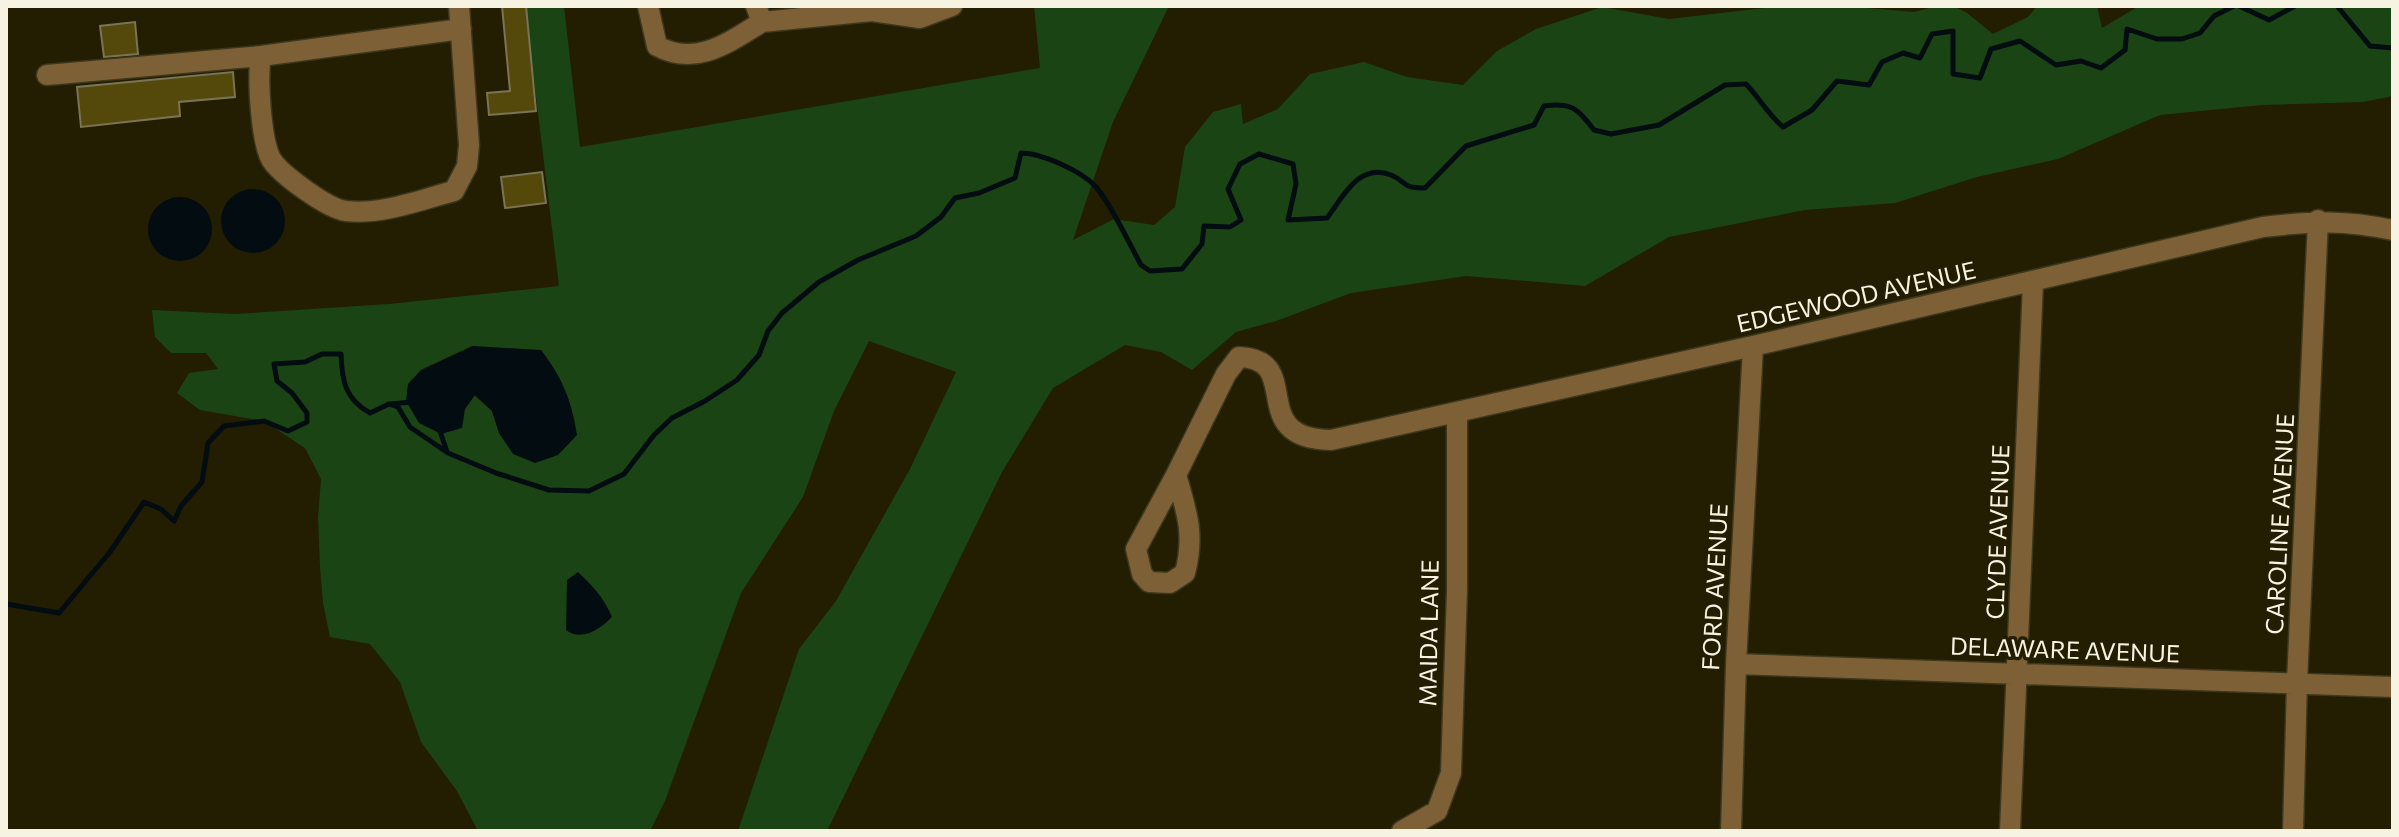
<svg xmlns="http://www.w3.org/2000/svg" width="2399" height="837" viewBox="0 0 2399 837" font-family="Commissioner,sans-serif">
  <rect width="100%" height="100%" fill="#231d02"/>
  <path fill="#1b4415" fill-rule="evenodd" d="M525,6H564L580,147L1040,68L1034,6H1169L1113,122L1073,240L1114,219L1154,225L1175,207L1185,147L1213,112L1241,104L1243,124L1278,109L1310,74L1364,62L1407,77L1463,85L1497,51L1536,29L1602,7L1669,19L1773,7H1854L1914,12L1937,6H1953L1967,13L1993,34L2028,17L2037,6H2097L2102,28L2139,6H2393V96L2363,102L2262,105L2160,115L2058,159L1977,177L1895,203L1805,210L1669,237L1585,286L1466,276L1351,293L1276,321L1236,332L1192,370L1161,352L1125,345L1053,388L1002,472L827,831H738L799,649L836,601L910,469L956,372L869,341L834,411L803,497L741,593L665,801L650,831H478L457,791L421,742L400,682L370,644L330,637L323,603L320,567L318,517L321,479L305,448L264,421L200,410L177,393L189,373L218,369L206,353H171L155,337L152,310L235,314L389,304L559,286ZM472,346L498,350L499,433L492,411L474,395L465,409L420,370Z"/>
  <path fill="#030c10" d="M221 221a32 32 0 1 1 64 0a32 32 0 1 1-64 0Z
    M148 229a32 32 0 1 1 64 0a32 32 0 1 1-64 0Z
    M473,346L541,350C562,377 572,401 577,435L558,455L535,463L513,454L499,433L492,411L475,395L465,409L462,428L441,434L419,423L406,401L408,384L420,371Z
    M578,572C593,586 604,598 612,617C600,629 582,642 566,630L567,580Z"/>
  <g fill="none" stroke-linecap="round" stroke-linejoin="round">
    <path stroke="#030c10" stroke-width="5" d="M2239,6L2269,20L2295,6
      M2337,6L2370,46L2393,48
      M390,404L412,402
      M440,431L447,452
      M6,604L59,613L110,552L144,502L161,509L174,521L181,506L202,482L208,443L224,426L264,421L288,431L307,422V413L292,393L277,381L274,364L305,362L322,354H341C342,381 345,399 370,413L389,404L398,407L410,427L448,453L496,473L549,490L589,491L624,474L654,435L672,418L705,401L737,380L759,355L768,331L782,313L819,282L858,260L916,236L941,217L955,198L979,193L1015,178L1021,153C1041,153 1082,171 1096,187C1111,204 1129,243 1141,265L1150,271L1182,269L1202,244L1204,226L1230,227L1241,220L1228,189L1240,164L1259,154L1293,164L1296,184L1288,220L1327,218C1343,197 1359,162 1391,175C1408,182 1400,188 1425,188L1466,146L1534,125L1544,106C1572,102 1578,109 1594,130L1611,134L1659,125L1725,85L1746,84C1760,99 1768,114 1783,127L1812,110L1837,81L1869,85L1882,62L1903,53L1920,58L1932,34L1953,31V74L1980,78L1991,49L2020,41L2056,65L2081,61L2101,68L2125,50L2127,29L2157,39H2182L2200,33L2214,16L2234,6"/>
  </g>
  <path fill="#54490b" stroke="#7a7456" stroke-width="2" d="M502,6H526L536,111L489,115L487,93L510,91Z
    M135,22L138,54L104,57L100,26Z
    M233,72L235,97L179,102L180,116L81,127L77,87Z
    M542,172L546,203L505,208L501,177Z"/>
  <g fill="none" stroke-linecap="round" stroke-linejoin="round">
    <g stroke="#3c371d" stroke-width="23">
      <path id="minor" d="M459,6L469,145L467,166L454,191C419,200 383,215 346,211C328,209 280,174 271,159C261,140 257,78 261,56L461,29
        M648,6L657,46C696,67 728,43 762,22
        M756,6L762,22L872,11L871,6
        M872,11L920,18L952,6
        M47,75L261,56
        M1176,475L1226,374L1239,357C1306,359 1244,439 1331,440L1753,346L2263,227C2312,221 2345,220 2393,230
        M1176,475C1187,512 1195,535 1185,573L1170,583L1149,582L1142,574L1136,549Z
        M1736,664L2393,687
        M1402,831L1437,811L1451,773L1457,590V413
        M1731,831L1736,664L1753,346
        M2010,831L2033,282
        M2293,831L2297,682L2318,220"/>
    </g>
    <use href="#minor" stroke="#7d6035" stroke-width="20"/>
  </g>
  <g text-anchor="middle" dominant-baseline="central" stroke-width="7" stroke-linejoin="round" paint-order="stroke">
    <g font-size="24" fill="#f6f3e2" stroke="#231d02">
      <text transform="translate(1856 296) rotate(-13)">EDGEWOOD AVENUE</text>
      <text transform="translate(2279 524) rotate(-87)">CAROLINE AVENUE</text>
      <text transform="translate(1997 532) rotate(-88)">CLYDE AVENUE</text>
      <text transform="translate(1714 587) rotate(-87)">FORD AVENUE</text>
      <text transform="translate(1428 633) rotate(-89)">MAIDA LANE</text>
      <text transform="translate(2065 649) rotate(2)">DELAWARE AVENUE</text>
    </g>
  </g>
  <rect width="2399" height="837" fill="none" stroke="#f6f3e2" stroke-width="16"/>
</svg>
